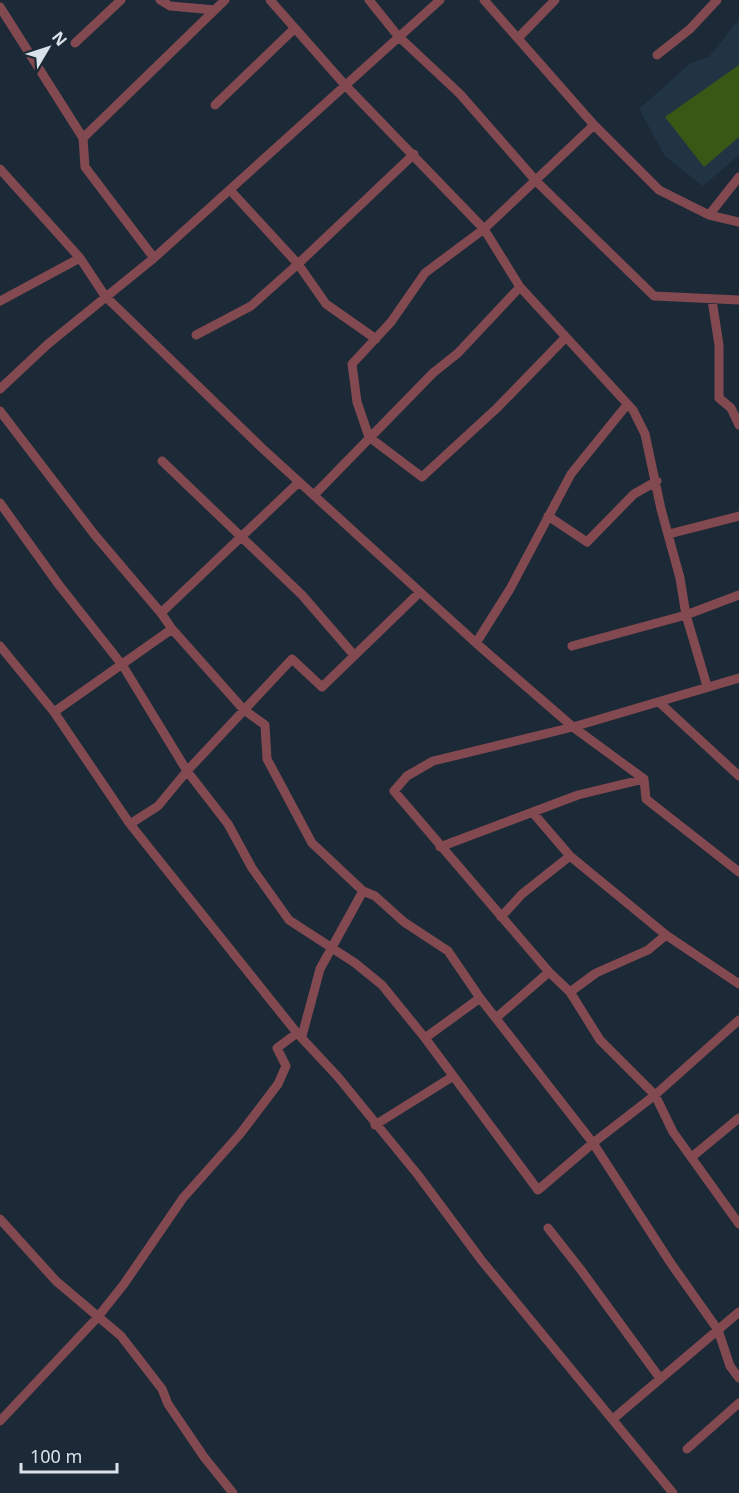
<svg xmlns="http://www.w3.org/2000/svg" width="739" height="1493" viewBox="0 0 739 1493" font-family="'Noto Sans',sans-serif">
  <rect width="100%" height="100%" fill="#1c2a37"/>
  <path fill="#203444" d="M739,19V155L703,186L665,156L639,109L691,63L709,57Z"/>
  <path fill="#3a5815" d="M739,65V137L704,167L665,117Z"/>
  <g fill="none" stroke-linecap="round" stroke-linejoin="round">
    <path stroke="#834950" stroke-width="9" d="M160,0L170,6L215,10
      M270,0L345,85L484,229L520,287L633,410L645,434L661,509L680,578L686,615L707,686
      M369,0L398,36L460,94L537,182L654,296L739,300
      M484,0L594,125L659,190L709,215L739,222
      M0,7L83,138L85,167L154,258
      M519,37L555,0
      M75,43L121,0
      M657,55L690,29L717,0
      M215,105L295,28
      M83,138L225,0
      M0,169L80,258L105,296L263,449L476,643L573,727L644,779L646,799L739,872
      M230,190L298,264L414,154
      M709,215L739,177
      M712,300L719,345V398L731,408L739,425
      M0,301L80,258
      M196,335L251,306L298,264L326,304L376,339
      M566,337L497,408L422,477L369,437L357,402L352,364L391,322L425,273L484,229L594,125
      M0,389L48,344L154,258L440,0
      M0,411L94,534L161,613L172,629L244,710L265,725L267,759L312,843L363,891L375,896L404,922L448,951L480,998L593,1143L670,1262L718,1330L730,1366L739,1378
      M162,461L302,595L353,654
      M315,494L433,373L458,353L520,287
      M0,503L59,585L123,666L187,771L228,824L252,868L289,920L355,963L382,985L425,1038L538,1190L593,1143L655,1095L739,1020
      M548,516L587,542L634,494L657,481
      M669,534L739,516
      M161,613L299,482
      M476,643L510,589L571,474L626,406
      M0,646L54,712L130,824L297,1033L338,1077L418,1175L482,1261L673,1493
      M572,646L686,615L739,595
      M739,678L573,727L433,761L407,776L394,791L549,972L570,992L600,1040L655,1095L673,1132L739,1224
      M660,703L739,776
      M54,712L172,629
      M534,814L570,856L666,935L739,984
      M130,824L158,806L187,771L292,659L322,687L419,593
      M440,847L578,795L644,779
      M501,917L522,894L570,856
      M570,992L596,973L648,950L666,935
      M496,1018L549,972
      M302,1036L320,969L363,891
      M425,1038L480,998
      M375,1125L452,1077
      M693,1156L739,1118
      M0,1219L56,1281L121,1336L162,1389L168,1404L204,1457L233,1493
      M548,1228L581,1270L659,1377
      M613,1419L739,1312
      M0,1421L97,1318L124,1284L183,1198L240,1134L278,1084L286,1066L277,1048L297,1033
      M687,1449L739,1403"/>
  </g>
  <g transform="translate(48 48) rotate(51)" stroke="#1c2a37" stroke-width="4.5" paint-order="stroke">
  <path d="M0-4.5L10 22L0 15L-10 22Z" fill="#d9e2ea"/>
  <text y="-9" font-size="16" font-weight="bold" text-anchor="middle" fill="#d9e2ea">N</text>
  </g>
  <path d="M21 1463v9h96v-9" fill="none" stroke="#d9e2ea" stroke-width="3"/>
  <text x="30" y="1463" font-size="18" fill="#d9e2ea" stroke="#1c2a37" stroke-width="4.5" paint-order="stroke">100 m</text>
</svg>
